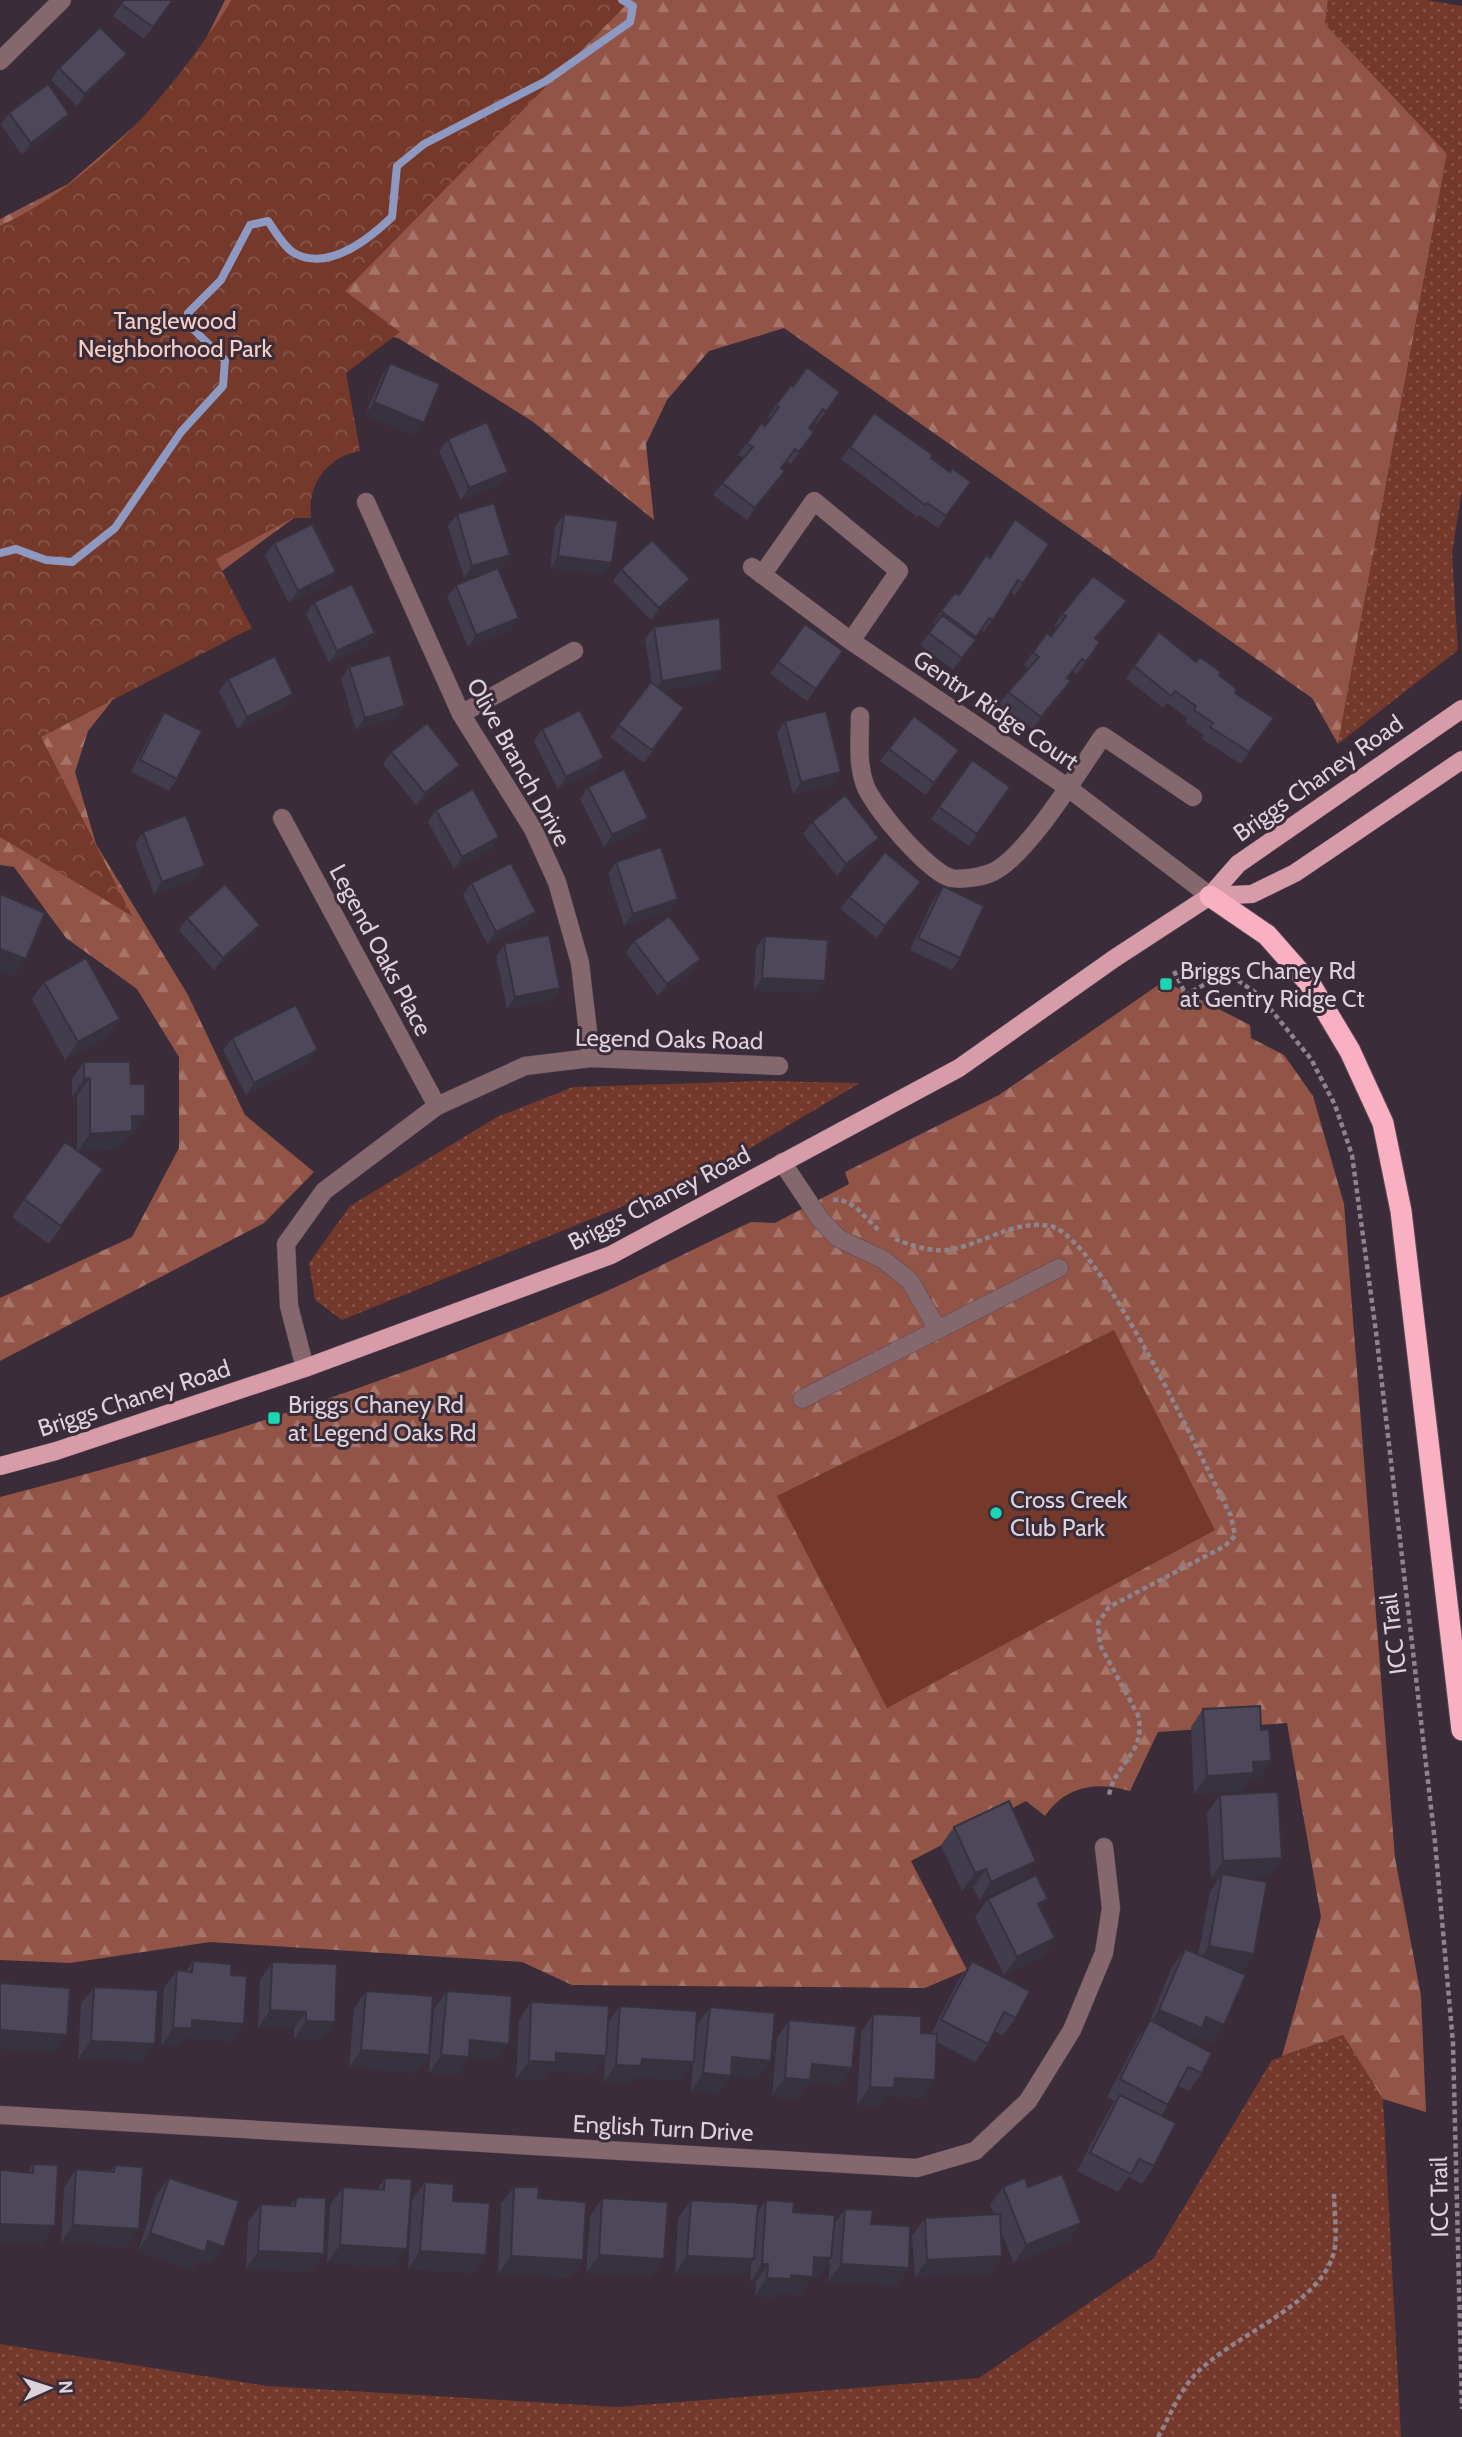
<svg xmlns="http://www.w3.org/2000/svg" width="1462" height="2437" viewBox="0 0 1462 2437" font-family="Cabin,sans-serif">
  <defs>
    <pattern id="grass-dots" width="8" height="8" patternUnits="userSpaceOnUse" patternTransform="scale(1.75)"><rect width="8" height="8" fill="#74392b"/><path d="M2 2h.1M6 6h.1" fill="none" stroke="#875549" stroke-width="1.8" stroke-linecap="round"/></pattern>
    <pattern id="forest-firs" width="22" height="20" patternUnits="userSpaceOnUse" patternTransform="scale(1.75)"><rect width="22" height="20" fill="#925446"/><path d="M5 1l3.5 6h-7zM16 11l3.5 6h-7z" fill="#a67469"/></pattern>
    <pattern id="park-crowns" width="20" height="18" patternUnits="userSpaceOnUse" patternTransform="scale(1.75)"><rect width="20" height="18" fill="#74392b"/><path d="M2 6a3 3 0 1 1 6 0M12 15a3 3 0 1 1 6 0" fill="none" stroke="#875549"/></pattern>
  </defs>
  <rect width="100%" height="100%" fill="#3a2c38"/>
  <path fill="url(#grass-dots)" d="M1328,0H1426L1462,6V489L1452,554L1458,650L1338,744L1447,155L1325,24Z
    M763,1081L860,1083L715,1169L342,1320L315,1300L309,1263L350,1206L497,1117L573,1087Z
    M1343,2035L1383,2099L1401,2437H0V2344L267,2386L617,2407L979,2378L1153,2259L1272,2060Z"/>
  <path fill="url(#forest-firs)" d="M225,0H1328L1325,24L1447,154L1338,744L1312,698L784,328L709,351L667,400L646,444L654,520L532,421L398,338L303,321L302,512L207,582L88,731L75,772L96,844L188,995L245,1115L314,1172L264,1223L0,1361V1298L132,1237L179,1148V1057L137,989L66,938L14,867L0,865V219L68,184L185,82Z
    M1164,981L1250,1025L1251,1038L1284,1055L1313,1096L1344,1204L1395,1858L1421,1996L1426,2112L1383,2099L1343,2035L1282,2056L1321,1917L1287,1723L1158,1732L1130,1791C1096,1781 1066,1786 1045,1816L1026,1801L911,1861L967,1970L925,1988L572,1985L522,1962L210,1942L70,1963L0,1960V1497C192,1448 380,1385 563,1310C627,1284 688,1251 751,1222L775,1223L849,1184L845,1172L999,1095Z"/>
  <path fill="url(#park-crowns)" d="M231,0H631L345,291L400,332L346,373L360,451C327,457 307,484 311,518H293L216,559L252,628L41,737L132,916L0,837V226C81,188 146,121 198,49C209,33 222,18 231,0Z"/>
  <path fill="#74392b" d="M1114,1330L1215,1530L887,1708L777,1496Z"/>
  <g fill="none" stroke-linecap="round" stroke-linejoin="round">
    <path stroke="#8e99c2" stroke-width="8" d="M0,553L16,549L46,560L72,562L115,528L181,432L223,386L225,360L193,329L188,313L221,280L250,225L268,221C275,231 285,249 296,254C330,271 369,239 392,217L397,166L424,144L546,81L630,22L633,6L622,0"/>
    <g stroke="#574a55" stroke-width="19">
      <path id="minor" d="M0,61L62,0
        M366,502L461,714L533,829L557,882L580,963L591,1058
        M752,567L851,641L1067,787L1210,896
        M762,575L814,501L899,571L851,641
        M461,714L574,651
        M860,716C860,740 857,763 865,785C873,807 928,872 951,878C962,880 982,877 993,872C1028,855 1079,770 1103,736L1193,797
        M282,818L437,1106
        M782,1162L820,1219L838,1238L884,1260L910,1281L938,1330
        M305,1368L289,1306L286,1244L324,1191L437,1106L525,1066L591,1058L779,1066
        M802,1399L1059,1268
        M0,2115L917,2168L975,2151L1028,2101L1072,2030L1104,1953L1111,1908L1104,1847"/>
    </g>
    <g stroke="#574a55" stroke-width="19">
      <path id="major" d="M1210,896L1252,894L1295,873L1462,760
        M0,1466L56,1451L305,1368L611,1255L959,1068L1115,958L1210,896L1238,864L1462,709"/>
    </g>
    <g stroke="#574a55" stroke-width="23">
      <path id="highway" d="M1210,896L1267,935L1310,984L1350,1051L1383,1123L1401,1211L1462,1730"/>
    </g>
    <path stroke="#8f848e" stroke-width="4.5" stroke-dasharray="5 3.5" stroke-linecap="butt" d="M1174,971L1186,995L1209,982L1230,975L1259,995L1311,1059L1335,1105L1352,1155L1376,1332L1435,1842L1453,2043L1462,2409
      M833,1200C854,1198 866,1220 881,1232
      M895,1239C910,1245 930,1252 947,1250C981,1246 1013,1219 1050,1226C1099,1235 1204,1465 1231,1516L1235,1536L1225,1546L1109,1607L1098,1623L1100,1645L1138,1715C1147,1753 1116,1761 1109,1795
      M1158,2437C1169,2418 1178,2394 1193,2377C1228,2336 1328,2304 1335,2246C1337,2229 1334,2210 1334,2193"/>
    <use href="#minor" stroke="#85676e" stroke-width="18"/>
    <use href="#major" stroke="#d79baa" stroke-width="18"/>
    <use href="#highway" stroke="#f8b0c2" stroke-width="21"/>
  </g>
  <path fill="#423d4d" d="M124,0H173L144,39L113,16Z
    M118,66L77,106L51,80L59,68Z
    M9,113L69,114L61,126L22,155L1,125Z
    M390,363L415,435L365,415L382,375Z
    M793,387L840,392L817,424L814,421L809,429L814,432L791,464L787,461L782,469L785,471L777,484L747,520L713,495L722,483L743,458L738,455L761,423L765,426L771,419L768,417L776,405Z
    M874,413L950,472L971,482L938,528L919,515L917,517L841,459Z
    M448,439L500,484L461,500L439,451Z
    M457,514L510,555L502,567L498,568L510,630L468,647L447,597L456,585L493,570L464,578L448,526Z
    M564,514L612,563L603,575L550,568L555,527Z
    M274,543L327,584L289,603L265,555Z
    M989,558L1023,583L1015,595L1010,592L984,632L981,630L974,639L976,640L953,670L920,645L935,625L933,623L941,611L959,595Z
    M621,569L682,591L651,620L613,581Z
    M1127,601L1118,613L1096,639L1100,642L1077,674L1073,671L1068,678L1071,681L1063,693L1033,729L999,704L1008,692L1029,668L1024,665L1033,652L1051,636L1057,628L1054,626L1062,614Z
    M314,602L367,645L329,663L306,614Z
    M805,624L843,651L807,701L770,674Z
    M654,627L713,682L662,691L676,720L644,763L610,737L652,683L645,639Z
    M1159,632L1196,662L1219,675L1235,693L1274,718L1241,764L1202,739L1204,735L1185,722L1187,718L1167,703L1163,708L1126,678Z
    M349,667L405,706L397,718L356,730L341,679Z
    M228,679L285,706L238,729L219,691Z
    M164,712L177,779L169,791L131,772L156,724Z
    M785,721L841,772L833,784L793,794L777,733Z
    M542,729L604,758L596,770L558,789L534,741Z
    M889,749L959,750L926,795L880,761Z
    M391,752L451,777L416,805L383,764Z
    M972,760L1010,787L969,846L931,819Z
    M588,787L640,830L604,847L580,799Z
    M436,810L491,849L454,869L428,822Z
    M812,822L870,850L837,876L803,834Z
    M143,832L197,878L154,894L135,844Z
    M616,862L678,899L669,911L624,926L608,874Z
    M471,883L527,924L487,944L463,895Z
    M943,886L960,958L952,970L910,950L934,898Z
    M913,894L877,938L840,909L849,897Z
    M187,918L260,925L252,937L214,970L179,930Z
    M765,936L825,981L817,993L754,990L756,948Z
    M634,941L692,971L658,996L626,953Z
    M504,944L560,988L551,1000L507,1009L496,956Z
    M44,982L120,1019L107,1037L65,1060L32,999Z
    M232,1038L309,1062L246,1095L223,1050Z
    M84,1062L131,1084L145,1116L132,1134H130L119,1149L78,1151L103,1169L49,1244L12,1217L65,1142L77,1150V1096L72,1097V1079Z
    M1203,1709L1261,1730L1271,1761L1258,1779H1250L1242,1791L1194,1794L1191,1727Z
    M1220,1795L1282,1858L1269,1876L1239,1877L1254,1954L1241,1972H1237L1212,2043L1196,2036L1192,2042L1202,2073L1189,2091L1178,2086L1168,2105L1161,2116L1154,2166L1142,2184L1128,2177L1118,2192L1077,2171L1107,2113L1115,2101L1107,2097L1138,2038L1149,2023L1172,1967L1185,1949L1198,1955L1210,1892L1219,1878L1211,1879L1207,1813Z
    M954,1827L1036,1861L1024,1879L979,1900L973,1887L962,1891L941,1845Z
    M988,1899H1048L1041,1909L1055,1938L1043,1956L1004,1975L975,1917Z
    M193,1961L231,1975L232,2041L184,2038L179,2046H161L164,1988L177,1970L186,1971Z
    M972,1961L1016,2018L1003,2035L994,2031L988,2044L975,2062L937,2042L923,2098L888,2096L881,2106L857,2105L861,2032L873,2014L921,2033L931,2034L959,1979Z
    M272,1962L337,1964L323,2040L294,2039V2029L258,2028L260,1980Z
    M94,1987L143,2062L78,2059L81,2004Z
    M366,1991L429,2055L416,2073L349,2068L354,2008Z
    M447,1991L496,2061L468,2059L457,2075L429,2073L434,2009Z
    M531,2002L608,2022L620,2006L695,2052L697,2025L710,2007L758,2079L731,2076L718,2094L691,2091L693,2063L681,2080L634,2077L629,2084L604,2082L605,2058L594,2074L549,2071L543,2080L516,2079L519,2020Z
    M789,2020L840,2086L808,2083L798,2098L772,2096L777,2038Z
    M33,2164L42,2244L0,2242V2170L27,2172Z
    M115,2165L127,2247L61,2243L64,2187L76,2169L110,2171Z
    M169,2178L211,2265L199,2260L192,2270L138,2251L156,2195Z
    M385,2178L394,2267L327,2263L330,2205L343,2187L377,2189Z
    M425,2182L453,2201L486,2255L474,2273L408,2269L412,2200Z
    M514,2187L538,2198L583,2260L570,2278L498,2274L501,2204Z
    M1003,2187H1028L1069,2241L1014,2263L1001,2232L1002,2256L990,2274L915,2278L912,2236L925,2218L994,2214L990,2205Z
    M296,2197L324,2254L311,2272L246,2269L248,2222L261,2204L290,2206Z
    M602,2198L652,2277L586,2273L590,2216Z
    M691,2200L757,2213L766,2200L793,2212L834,2224L845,2209L871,2224L909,2268L896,2286L828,2282L830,2261L819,2276H813L800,2295L781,2293L778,2297L755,2296L756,2282H750L751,2264L742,2277L675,2274L678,2218Z"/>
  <path fill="#36323e" d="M127,54L118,66L77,106L85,94Z
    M69,114L61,126L22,155L31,143Z
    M374,402L424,423L415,435L365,415Z
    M785,471L777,484L747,520L755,508Z
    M508,472L500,484L461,500L469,488Z
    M510,555L502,567L464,578L472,566Z
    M558,556L612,563L603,575L550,568Z
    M336,572L327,584L289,603L298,591Z
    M690,579L682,591L651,620L659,608Z
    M1127,601L1118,613L1086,650L1095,638Z
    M519,618L510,630L468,647L476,635Z
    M375,633L367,645L329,663L337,651Z
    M722,670L713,682L653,693L662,681Z
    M1071,681L1063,693L1033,729L1041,717Z
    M293,694L285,706L238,729L247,717Z
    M405,706L397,718L356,730L365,718Z
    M604,758L596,770L558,789L566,777Z
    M460,765L451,777L416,805L425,793Z
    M841,772L833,784L793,794L801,782Z
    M648,818L640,830L604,847L612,835Z
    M499,837L491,849L454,869L462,857Z
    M879,838L870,850L837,876L846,864Z
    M205,866L197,878L154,894L162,882Z
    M921,882L913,894L877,938L885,926Z
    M678,899L669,911L624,926L633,914Z
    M536,912L527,924L487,944L496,932Z
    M260,925L252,937L214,970L223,958Z
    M0,949L26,959L13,977L0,972Z
    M701,959L692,971L658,996L667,984Z
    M762,978L825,981L817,993L754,990Z
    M560,988L551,1000L507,1009L515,997Z
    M120,1019L107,1037L65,1060L78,1042Z
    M318,1050L309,1062L246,1095L254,1083Z
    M90,1078L77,1096L72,1097L84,1079Z
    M132,1116H145L132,1134H130L119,1149L77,1151L90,1134Z
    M1271,1761L1258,1779H1250L1242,1791L1194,1794L1207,1776L1253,1762Z
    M1282,1858L1269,1876L1221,1878L1222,1874L1219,1878L1211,1879L1223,1861Z
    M1036,1861L1024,1879L979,1900L991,1882Z
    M986,1869L973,1887L962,1891L975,1873Z
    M1048,1899L1036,1917L1038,1904Z
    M1055,1938L1043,1956L1004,1975L1017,1957Z
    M1209,1946L1254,1954L1241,1972L1196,1964Z
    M270,2010L306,2012L294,2029L258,2028Z
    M1159,2010L1206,2017L1224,2025L1212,2043L1196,2036L1189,2046L1146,2028Z
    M192,2020L244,2024L232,2041L184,2038L179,2046H161L173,2028Z
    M306,2021L335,2022L323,2040L294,2039Z
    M0,2030L67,2035L55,2053L0,2049Z
    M470,2040L509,2044L496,2061L468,2059L457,2075L429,2073L441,2055Z
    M91,2041L155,2044L143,2062L78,2059Z
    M361,2050L429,2055L416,2073L349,2068Z
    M556,2053L606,2056L594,2074L549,2071L543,2080L516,2079L529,2061Z
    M732,2057L771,2061L758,2079L731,2076L718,2094L691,2091L703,2073Z
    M642,2059L694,2062L681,2080L634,2077L629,2084L604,2082L616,2065Z
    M812,2064L852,2068L840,2086L808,2083L798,2098L772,2096L785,2078Z
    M895,2078L935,2080L923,2098L888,2096L881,2106L857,2105L870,2087Z
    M1081,2223L1069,2241L1014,2263L1026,2245Z
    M0,2224L55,2226L42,2244L0,2242Z
    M73,2225L139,2229L127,2247L61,2243Z
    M150,2233L208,2241L224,2247L211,2265L199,2260L192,2270L138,2251Z
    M340,2245L407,2249L394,2267L327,2263Z
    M258,2251L324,2254L311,2272L246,2269Z
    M420,2251L486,2255L474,2273L408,2269Z
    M599,2255L664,2259L652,2277L586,2273Z
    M511,2256L583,2260L570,2278L498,2274Z
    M687,2256L754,2259L742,2277L675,2274Z
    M1002,2256L990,2274L915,2278L927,2260Z
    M814,2257L831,2258L819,2276L801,2275Z
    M762,2264H768L756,2282H750Z
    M841,2264L909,2268L896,2286L828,2282Z
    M791,2275L813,2277L800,2295L781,2293L778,2297L755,2296L767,2278Z"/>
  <path fill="#4d4759" stroke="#36323e" stroke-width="2" d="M124,0H173L153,27L121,4Z
    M100,27L127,54L85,94L59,68Z
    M48,84L69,114L31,143L9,113Z
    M390,363L440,384L424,423L374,402Z
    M807,367L840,392L826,412L823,409L809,428L814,432L799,452L795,449L781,468L785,471L755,508L722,483L753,447L747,443L761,423L765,426L779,407L776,405L791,385L793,387Z
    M874,413L933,455L931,458L950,472L952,468L971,482L946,516L927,503L925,505L850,447Z
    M487,422L508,472L469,488L448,439Z
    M494,503L510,555L472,566L457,514Z
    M564,514L618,521L612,563L558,556Z
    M1015,519L1049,544L1023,583L1018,580L993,620L989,618L976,637L941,611L955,593L959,595L986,555L990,558Z
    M312,524L336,572L298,591L274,543Z
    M652,540L690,579L659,608L621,569Z
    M498,568L519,618L476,635L456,585Z
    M1093,576L1127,601L1095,638L1100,642L1086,662L1082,659L1067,678L1071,681L1041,717L1008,692L1039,657L1033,652L1047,633L1051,636L1066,616L1062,614Z
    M352,584L375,633L337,651L314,602Z
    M942,615L976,640L962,658L929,633Z
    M720,618L722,670L662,681L654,627Z
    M805,624L843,651L816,689L778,662Z
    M1159,632L1196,662L1200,657L1221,672L1219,675L1237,689L1235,693L1274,718L1249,752L1210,727L1213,723L1194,710L1196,706L1175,691L1171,696L1134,666Z
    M390,655L405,706L365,718L349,667Z
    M275,656L293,694L247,717L228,679Z
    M651,682L684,708L652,750L618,725Z
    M580,710L604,758L566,777L542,729Z
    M826,711L841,772L801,782L785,721Z
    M164,712L202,731L177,779L140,760Z
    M914,716L959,750L934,783L889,749Z
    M427,723L460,765L425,793L391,752Z
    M972,760L1010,787L977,834L939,807Z
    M624,769L648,818L612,835L588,787Z
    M473,789L499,837L462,857L436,810Z
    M845,795L879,838L846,864L812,822Z
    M186,815L205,866L162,882L143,832Z
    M661,847L678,899L633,914L616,862Z
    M885,852L921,882L885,926L849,897Z
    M511,863L536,912L496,932L471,883Z
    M225,884L260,925L223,958L187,918Z
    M943,886L984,906L960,958L918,938Z
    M0,894L45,913L26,959L0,949Z
    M669,916L701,959L667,984L634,941Z
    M549,935L560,988L515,997L504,944Z
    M765,936L828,940L825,981L762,978Z
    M86,958L120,1019L78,1042L44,982Z
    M296,1005L318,1050L254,1083L232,1038Z
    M84,1062H130L131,1084H145V1116H132V1131L90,1134V1078L84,1079Z
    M65,1142L103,1169L61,1226L24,1199Z
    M1260,1706L1261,1730L1269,1729L1271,1761L1253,1762L1254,1773L1207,1776L1203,1709Z
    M1278,1792L1282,1858L1223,1861L1220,1795Z
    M1009,1801L1036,1861L991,1882L986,1869L975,1873L954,1827Z
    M1222,1874L1267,1882L1254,1954L1209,1946Z
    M1036,1875L1048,1899L1038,1904L1055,1938L1017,1957L988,1899Z
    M1185,1949L1246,1975L1224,2025L1206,2017L1202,2028L1159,2010Z
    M193,1961L231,1964V1975L247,1976L244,2024L192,2020V2028H173L177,1970L192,1972Z
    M972,1961L1030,1991L1016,2018L1004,2012L988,2044L941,2020Z
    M272,1962L337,1964L335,2022L306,2021V2012L270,2010Z
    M0,1983L70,1988L67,2035L0,2030Z
    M94,1987L158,1990L155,2044L91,2041Z
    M366,1991L433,1996L429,2055L361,2050Z
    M447,1991L512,1996L509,2044L470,2040L469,2057L441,2055Z
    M531,2002L609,2006L606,2056L556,2053V2062L529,2061Z
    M620,2006L697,2011L694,2062L642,2059L641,2066L616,2065Z
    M710,2007L775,2013L771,2061L732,2057L731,2076L703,2073Z
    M873,2014L921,2016V2033L937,2034L935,2080L895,2078L894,2088L870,2087Z
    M789,2020L856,2026L852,2068L812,2064L810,2080L785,2078Z
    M1150,2020L1212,2053L1202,2073L1188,2067L1168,2105L1120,2079Z
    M1120,2095L1176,2123L1154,2166L1139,2159L1131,2174L1090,2153Z
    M33,2164L58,2165L55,2226L0,2224V2170L33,2173Z
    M115,2165L143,2167L139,2229L73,2225L76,2169L114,2172Z
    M1062,2174L1081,2223L1026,2245L1003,2187L1025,2178L1028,2187Z
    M169,2178L239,2201L224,2247L208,2241L205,2252L150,2233Z
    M385,2178L412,2179L407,2249L340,2245L343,2187L384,2190Z
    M425,2182L454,2184L453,2201L490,2203L486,2255L420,2251Z
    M514,2187H539L538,2198L586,2202L583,2260L511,2256Z
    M296,2197L326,2198L324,2254L258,2251L261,2204L295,2206Z
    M602,2198L668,2202L664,2259L599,2255Z
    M691,2200L758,2204L754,2259L687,2256Z
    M766,2200L794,2202L793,2212L835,2215L831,2258L814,2257L813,2277L791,2275V2279L767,2278L768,2264H762Z
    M845,2209L873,2210L871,2224L910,2226L909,2268L841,2264Z
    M1000,2214L1002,2256L927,2260L925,2218Z"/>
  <g fill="#1cd5b1" stroke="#3a2c38" stroke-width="2.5">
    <rect x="1159" y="977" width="14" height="14" rx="3.5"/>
    <rect x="267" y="1411" width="14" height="14" rx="3.5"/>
    <circle cx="996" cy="1513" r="7"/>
  </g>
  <g text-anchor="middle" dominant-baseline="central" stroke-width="6" stroke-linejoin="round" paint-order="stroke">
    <g font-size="24" fill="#f5cec4" stroke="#3a2c38">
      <text x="175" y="320">Tanglewood<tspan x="175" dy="28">Neighborhood Park</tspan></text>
    </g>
    <g font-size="24" fill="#dbd2da" stroke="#3a2c38">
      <text transform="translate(996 710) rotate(34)">Gentry Ridge Court</text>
      <text transform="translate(519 762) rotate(61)">Olive Branch Drive</text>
      <text transform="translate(1318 778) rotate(-35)">Briggs Chaney Road</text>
      <text transform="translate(381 950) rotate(62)">Legend Oaks Place</text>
      <text transform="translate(669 1039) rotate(1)">Legend Oaks Road</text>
      <text transform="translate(659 1198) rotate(-27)">Briggs Chaney Road</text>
      <text transform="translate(134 1398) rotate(-18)">Briggs Chaney Road</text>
      <text transform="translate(1393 1634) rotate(-97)">ICC Trail</text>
      <text transform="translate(663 2128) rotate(3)">English Turn Drive</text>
      <text transform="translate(1439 2197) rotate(-91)">ICC Trail</text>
    </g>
    <g font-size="24" fill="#dbd2da" stroke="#3a2c38" text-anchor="start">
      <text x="1180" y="970">Briggs Chaney Rd<tspan x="1180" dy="28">at Gentry Ridge Ct</tspan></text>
      <text x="288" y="1404">Briggs Chaney Rd<tspan x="288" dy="28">at Legend Oaks Rd</tspan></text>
      <text x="1010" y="1499">Cross Creek<tspan x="1010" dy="28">Club Park</tspan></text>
    </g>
  </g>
  <g transform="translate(49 2388) rotate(87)" stroke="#3a2c38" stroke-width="5" paint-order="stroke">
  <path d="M0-5L12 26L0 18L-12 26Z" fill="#dbd2da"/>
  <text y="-10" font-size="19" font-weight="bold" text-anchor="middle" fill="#dbd2da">N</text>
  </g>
</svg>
